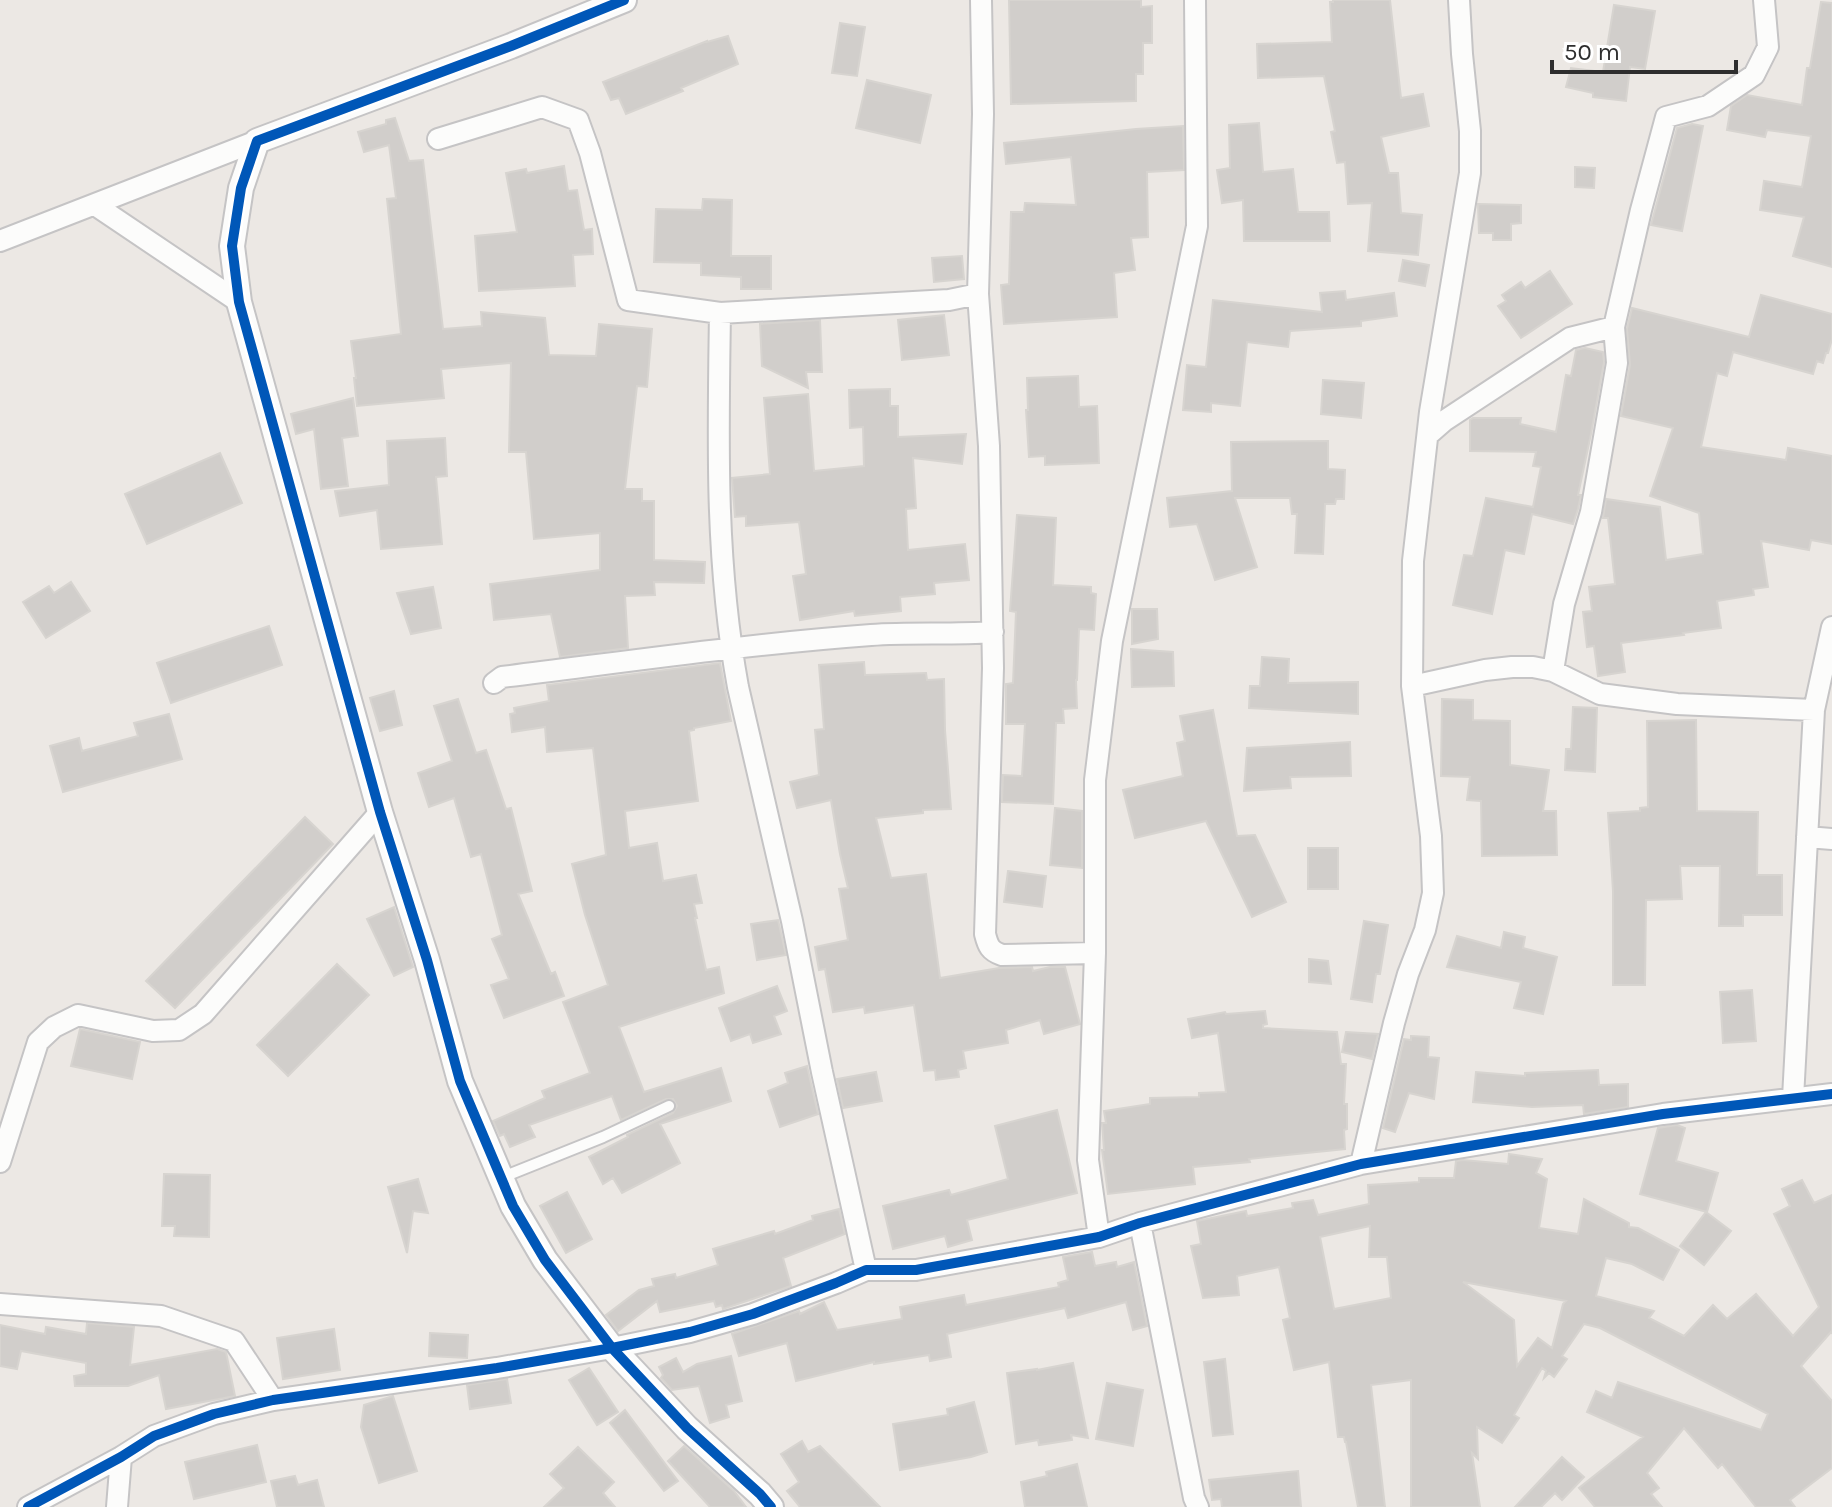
<svg xmlns="http://www.w3.org/2000/svg" width="1832" height="1507" viewBox="0 0 1832 1507" font-family="Karla,sans-serif">
  <rect width="100%" height="100%" fill="#ece8e4"/>
  <path fill="#d1cecb" stroke="#d7d4d0" stroke-width="2" fill-rule="evenodd" d="M1009,0H1141V7L1152,6V43H1143V74H1136V101L1011,104Z
    M1333,0H1390L1401,98L1423,94L1429,126L1381,137L1389,173H1398L1401,213L1422,215L1418,255L1368,251L1372,203L1348,204L1345,162L1337,163L1331,132L1335,131L1324,76L1258,78L1257,44L1332,42L1330,2H1333Z
    M1821,2L1832,3V267L1793,256L1804,217L1760,210L1764,181L1802,187L1811,136L1767,130L1765,137L1727,130L1731,106L1747,95L1802,105L1807,68H1810Z
    M1614,5L1655,11L1645,69L1630,67L1626,101L1593,97V93L1566,87L1571,68L1603,72Z
    M840,23L865,27L857,76L832,73Z
    M728,36L738,64L681,88L683,91L626,114L619,98L611,100L603,82L707,41V42Z
    M867,80L931,95L920,143L856,128Z
    M395,118L409,161L423,160L443,329L482,326L481,312L545,318L549,355L596,356L599,324L652,329L647,387L637,386L625,489H642V501H654V560L705,562L704,583L654,582L655,595L625,596L628,648L560,657L551,614L494,620L490,584L600,570V533L534,539L526,452H509L511,363L441,369L444,398L357,406L354,378H356L351,341L401,334L387,199L396,198L389,145L364,152L358,132L386,124V120Z
    M1259,123L1263,172L1293,169L1298,212H1329L1330,241H1244L1243,200L1222,203L1217,170L1230,168L1229,125Z
    M1692,124L1703,126L1682,231L1651,225L1677,128Z
    M1183,126L1184,170L1147,172L1148,237L1131,238L1135,270L1114,273L1117,317L1004,324L1001,285L1009,284L1011,212H1024L1025,203L1076,205L1071,157L1006,164L1004,143L1136,129Z
    M564,166L568,191L577,190L584,230L592,229L593,254L573,255L575,286L479,291L475,236L517,232L506,173L526,169L527,173Z
    M1575,167L1595,168L1594,188L1575,187Z
    M703,199L732,200L731,256H771V289H741V277L701,275V263L654,262L656,209L702,210Z
    M1478,204L1521,205V223L1511,224V240H1493V233H1479Z
    M962,256L964,279L934,282L932,258Z
    M1403,260L1429,265L1425,286L1399,281Z
    M1550,271L1572,304L1521,338L1498,306L1506,301L1502,295L1521,282L1525,288Z
    M1345,291L1346,300L1394,293L1397,316L1361,321V326L1290,331L1288,347L1247,342L1240,406L1211,403V412L1183,410L1187,365L1206,367L1213,300L1322,312L1320,293Z
    M1761,295L1832,314V339L1828,353H1826L1823,363L1817,361L1813,374L1733,352L1727,376L1717,373L1701,447L1786,460L1788,448L1832,456V544L1811,540L1809,550L1761,541L1768,587L1753,589L1754,595L1717,601L1721,628L1683,633L1684,635L1621,643L1625,672L1598,676L1594,646L1587,647L1583,612L1592,611L1589,587L1615,584L1608,518H1603L1606,499L1660,507L1666,560L1703,554L1699,513L1650,496L1673,428L1621,416L1630,365L1627,329L1632,308L1749,337Z
    M944,315L949,355L902,360L898,320Z
    M820,320L822,372H806L808,388L762,366L760,324Z
    M1585,348L1603,352L1604,362L1591,434L1578,495H1581L1578,509L1573,524L1532,514L1524,554L1505,550L1492,614L1453,605L1464,555L1473,556L1486,498L1533,507L1541,467L1533,466L1536,452L1470,451V420L1473,418H1521L1520,424L1556,432L1566,375L1571,376L1576,350Z
    M1078,376L1079,407L1097,406L1099,463L1045,465V456L1029,457L1026,410H1028L1027,378Z
    M1323,380L1364,383L1361,418L1321,414Z
    M890,389V406H898V437L966,434L962,464L913,458L916,508L906,509L908,550L965,544L969,580L934,583L935,594L900,597L901,611L855,616L854,611L800,620L793,576L806,574L799,522L746,526V516L735,517L732,478L770,474L764,398L808,394L814,471L864,466L863,427L850,428L849,390Z
    M353,398L358,436L342,438L348,486L321,489L314,429L296,434L291,414Z
    M445,438L447,476L436,477L442,544L381,549L377,510L340,516L335,491L389,485L387,441Z
    M1328,441V469L1345,470L1344,499H1336L1335,504H1325L1323,554L1295,553L1297,514H1292L1290,498H1235L1257,567L1215,580L1197,524L1170,527L1167,498L1232,491L1231,442Z
    M220,453L242,503L147,544L125,494Z
    M1017,515L1056,518L1053,585L1091,587V593L1096,594L1094,630L1079,629L1077,680H1076L1077,708L1063,709L1064,723H1056L1053,804L1002,802L1003,775L1022,776L1025,724H1006V684L1013,683L1016,612L1010,611Z
    M71,582L90,611L46,638L23,602L49,586L54,593Z
    M433,587L441,628L411,634L397,593Z
    M1132,609H1157L1158,639L1132,644Z
    M269,626L282,665L171,703L157,663Z
    M1131,649L1173,652L1174,686L1132,687Z
    M1262,657L1289,659L1288,683L1358,682V714L1249,708L1250,686H1260Z
    M864,662L865,675L926,673L927,680L944,679L945,730L951,809L923,810V813L876,818L891,878L926,874L940,978L999,968L1032,967L1033,971L1050,967H1065L1080,1024L1044,1034L1040,1020L1006,1030L1008,1043L963,1051L966,1068L958,1070L959,1077L936,1080L935,1070L924,1071L914,1005L865,1013L864,1007L833,1012L825,969L819,970L815,947L848,940L839,889L848,888L840,854L831,800L797,808L790,782L819,775L815,730L824,729L819,665Z
    M720,663L731,721L694,728V730L689,731L698,801L625,811L629,848L657,843L663,881L696,875L702,903L694,904L697,918H695L706,970L719,967L724,993L619,1027L644,1092L721,1068L731,1101L660,1124L680,1163L622,1193L613,1178L603,1184L589,1157L628,1137L627,1135L673,1113L677,1106L673,1099H666L621,1120L612,1096L529,1125L535,1137L510,1147L504,1134L500,1136L493,1121L545,1098L542,1091L590,1073L563,1002L608,985L585,915L572,864L606,855L593,748L547,752L545,727L512,732L510,714L515,713L514,708L549,701L547,685Z
    M394,691L402,725L380,731L370,698Z
    M458,699L476,753L486,750L506,809L511,808L532,891L518,894L551,974L555,972L564,996L504,1018L491,985L509,979L492,939L502,935L481,854L471,857L454,798L429,807L418,773L452,761L434,706Z
    M1442,699L1473,700V720L1510,721V765L1549,770L1543,811H1556L1557,855L1482,856L1481,801L1467,800L1470,777L1441,776Z
    M1573,707L1597,708L1595,772L1565,770L1566,749H1571Z
    M1213,710L1237,836L1255,835L1286,902L1252,917L1206,821L1135,838L1123,790L1183,776L1177,743L1185,741L1180,716Z
    M169,714L182,759L63,792L50,746L79,738L82,751L138,736L134,723Z
    M1696,720L1697,811L1758,812L1757,875H1782V915H1743V926H1719L1720,866H1680L1682,899L1646,900L1645,985H1613V891L1608,813L1640,811V808L1648,807L1647,721Z
    M1350,742L1351,776L1290,777L1291,788L1244,791L1247,748Z
    M1055,808L1082,811V868L1050,865Z
    M305,817L333,844L175,1008L146,981Z
    M1308,848H1338V889H1308Z
    M1008,871L1046,876L1042,907L1004,902Z
    M394,907L413,967L394,976L367,919Z
    M778,920L786,955L757,960L751,924Z
    M1364,921L1388,925L1380,974H1376L1372,1002L1351,999Z
    M1504,932L1525,937L1523,948L1557,957L1543,1014L1514,1008L1521,982L1447,967L1457,936L1501,948Z
    M1309,959L1328,961L1331,984L1309,982Z
    M337,964L369,995L288,1076L257,1045Z
    M777,986L787,1011L774,1016L781,1034L753,1043L750,1034L731,1041L719,1008Z
    M1752,990L1756,1041L1723,1043L1720,992Z
    M1265,1011L1267,1024L1263,1025V1028L1337,1032L1341,1064H1346L1344,1104H1347V1129L1344,1130L1345,1149L1249,1159L1250,1162L1193,1167L1195,1184L1108,1194L1102,1150H1104L1102,1123H1106L1104,1111L1150,1104V1098L1199,1097V1093L1226,1092L1218,1033L1192,1038L1188,1019L1225,1012L1226,1014Z
    M80,1029L140,1042L132,1079L71,1066Z
    M1346,1032L1378,1034L1372,1059L1342,1052Z
    M1411,1036L1429,1037L1428,1057L1439,1058L1434,1099L1409,1093L1395,1132L1383,1128L1404,1039L1411,1040Z
    M807,1066L818,1114L780,1127L768,1091L788,1083L785,1073Z
    M1598,1070L1599,1085L1628,1084V1107L1584,1114L1583,1105L1532,1107L1473,1102L1476,1072L1525,1076V1073Z
    M876,1072L882,1101L843,1108L837,1079Z
    M1057,1110L1077,1193L967,1220L972,1240L948,1247L945,1236L893,1249L883,1206L949,1190L951,1195L1008,1179L995,1126Z
    M1677,1125L1685,1128L1676,1161L1718,1173L1707,1212L1640,1194L1658,1128Z
    M1509,1154L1542,1159L1536,1173L1547,1179L1539,1228L1578,1234L1584,1199L1629,1223V1227L1638,1228L1679,1250L1663,1280L1632,1264L1606,1258L1596,1296L1654,1311L1649,1318L1684,1336L1713,1305L1727,1319L1756,1294L1793,1336L1819,1307L1774,1214L1790,1206L1782,1189L1802,1180L1814,1203L1832,1195V1333L1831,1332L1801,1366L1832,1401V1468L1790,1500L1795,1507H1756L1722,1464L1718,1468L1684,1428L1647,1473L1659,1488L1651,1494L1662,1507H1595L1579,1488L1643,1437L1587,1412L1596,1391L1612,1398L1618,1382L1761,1430L1768,1414L1600,1328L1584,1324L1562,1356L1567,1359L1554,1377L1549,1373L1544,1378L1546,1371L1542,1368L1514,1415L1519,1418L1502,1443L1477,1427L1478,1459L1472,1453L1480,1507H1411V1380L1371,1385L1385,1507H1358L1346,1442H1345L1344,1437H1338L1329,1362L1294,1370L1283,1320L1290,1318L1279,1267L1237,1276L1239,1295L1203,1298L1191,1246L1201,1244L1197,1221L1246,1211L1247,1216L1293,1208L1292,1203L1313,1200L1318,1215L1369,1204L1368,1185L1419,1182V1178H1454L1456,1161L1463,1160L1508,1164ZM1370,1226L1369,1257H1387L1391,1298L1334,1309L1320,1237ZM1463,1282L1566,1301L1563,1304L1552,1348L1538,1338L1517,1366L1514,1320Z
    M164,1174L210,1175L209,1237L174,1236L175,1226H162Z
    M418,1179L428,1213L413,1211L407,1253L388,1187Z
    M567,1192L592,1239L566,1253L540,1206Z
    M839,1209L845,1234L783,1258L791,1286L723,1309L722,1305L716,1307L714,1301L660,1312L657,1301L618,1331L606,1315L639,1290L654,1286L652,1279L675,1274L676,1278L718,1265L713,1249L774,1231L775,1234L813,1220L812,1216Z
    M1706,1212L1731,1231L1704,1265L1680,1246Z
    M1092,1252L1095,1266L1116,1262L1117,1267L1134,1262L1147,1326L1133,1330L1126,1302L1068,1318L1065,1308L947,1334L951,1357L930,1361L929,1355L874,1364V1362L796,1381L787,1343L739,1356L732,1334L799,1311L800,1314L824,1302L837,1330L902,1319L900,1307L964,1295L966,1305L1059,1287L1058,1283L1068,1280L1063,1257Z
    M87,1323L134,1327L130,1365L217,1349L226,1352L235,1396L166,1409L159,1375L128,1386H75L74,1376L86,1374V1363L21,1351L17,1369L0,1366V1325L45,1334L46,1327L86,1334Z
    M334,1329L340,1370L283,1379L277,1338Z
    M430,1333L468,1335L467,1358L429,1356Z
    M731,1356L742,1401L726,1405L729,1417L710,1423L699,1386L672,1390L661,1378L663,1375L659,1367L676,1358L683,1372L697,1364Z
    M1225,1359L1233,1434L1213,1436L1204,1362Z
    M1073,1363L1088,1438L1071,1435L1072,1440L1039,1445L1038,1440L1016,1444L1007,1373L1037,1369V1370Z
    M589,1368L618,1412L597,1425L569,1380Z
    M507,1379L511,1403L470,1409L467,1385Z
    M1107,1383L1143,1390L1133,1446L1096,1439Z
    M393,1396L417,1471L379,1483L361,1427L364,1405Z
    M974,1402L987,1452L971,1457L900,1470L893,1424L948,1415L947,1409Z
    M625,1410L678,1481L664,1491L610,1423Z
    M802,1441L808,1452L820,1446L880,1507H800L787,1491L799,1482L781,1454Z
    M257,1445L266,1482L194,1499L185,1462Z
    M684,1446L734,1491L746,1507H710L668,1461Z
    M578,1447L614,1482L603,1493L615,1507H544L564,1488L550,1474Z
    M1562,1457L1584,1477L1562,1500L1555,1493L1541,1507H1515Z
    M1077,1464L1087,1507H1025L1021,1482L1047,1476L1046,1472Z
    M1298,1471L1301,1507H1222L1221,1499L1212,1500L1209,1480Z
    M295,1476L298,1485L317,1480L324,1507H277L271,1481Z"/>
  <g fill="none" stroke-linecap="round" stroke-linejoin="round">
    <g stroke="#c5c4c5" stroke-width="14">
      <path id="service" d="M503,1177L603,1137L669,1106"/>
    </g>
    <g stroke="#c5c4c5" stroke-width="24">
      <path id="minor" d="M981,0L983,114L978,294L989,446L993,668L985,934C988,946 990,951 1002,955L1095,953
        M438,139L542,107L578,120L590,153L628,300L720,313L949,300L978,294
        M95,205L239,302
        M0,241L257,141
        M720,313C718,439 715,562 738,687L792,921L822,1072L866,1270
        M1428,435L1444,421L1570,338L1614,327
        M1553,671L1564,604L1591,512L1617,363L1614,327L1641,210L1666,117L1708,106L1754,75L1768,47L1764,0
        M494,683L502,677C624,662 748,644 871,635C912,632 952,635 993,632
        M1412,686L1485,670L1512,667H1533L1553,671L1600,694L1677,704L1814,710
        M1807,837L1832,839
        M1793,1098L1814,710L1832,627
        M0,1162L38,1042L54,1027L78,1015L153,1031L179,1030L203,1014L380,812
        M1361,1164L1394,1023L1408,974L1425,930L1433,893L1431,836L1412,686L1413,561L1430,412L1470,173V131L1462,54L1459,0
        M1140,1223L1194,1498L1198,1507
        M1099,1237L1088,1160L1095,953V780L1112,641L1197,226L1195,0
        M0,1304L161,1316L234,1341L273,1400
        M28,1507L121,1457L154,1436L214,1414L273,1400L497,1368L612,1348L690,1332L753,1314L836,1283L866,1270H916L1099,1237L1140,1223L1361,1164L1663,1114L1832,1094
        M117,1507L121,1457"/>
    </g>
    <g stroke="#c5c4c5" stroke-width="28">
      <path id="tertiary" d="M624,0L511,46L257,141L241,188L232,246L239,302L380,812L427,960L460,1081L513,1206L545,1260L612,1348L687,1428L760,1494L771,1507"/>
    </g>
    <use href="#service" stroke="#fcfcfb" stroke-width="10"/>
    <use href="#minor" stroke="#fcfcfb" stroke-width="20"/>
    <use href="#tertiary" stroke="#fcfcfb" stroke-width="24"/>
    <g stroke="#fff" stroke-width="15">
      <path id="cycleway" d="M624,0L511,46L257,141L241,188L232,246L239,302L380,812L427,960L460,1081L513,1206L545,1260L612,1348L687,1428L760,1494L771,1507
        M28,1507L121,1457L154,1436L214,1414L273,1400L497,1368L612,1348L690,1332L753,1314L836,1283L866,1270H916L1099,1237L1140,1223L1361,1164L1663,1114L1832,1094"/>
    </g>
    <use href="#cycleway" stroke="#0057b8" stroke-width="10"/>
  </g>
  <path d="M1552 60v12h184v-12" fill="none" stroke="#2e2e2e" stroke-width="4"/>
  <text x="1564" y="60" font-size="24" fill="#2e2e2e" stroke="#ffffff" stroke-width="6" paint-order="stroke">50 m</text>
</svg>
